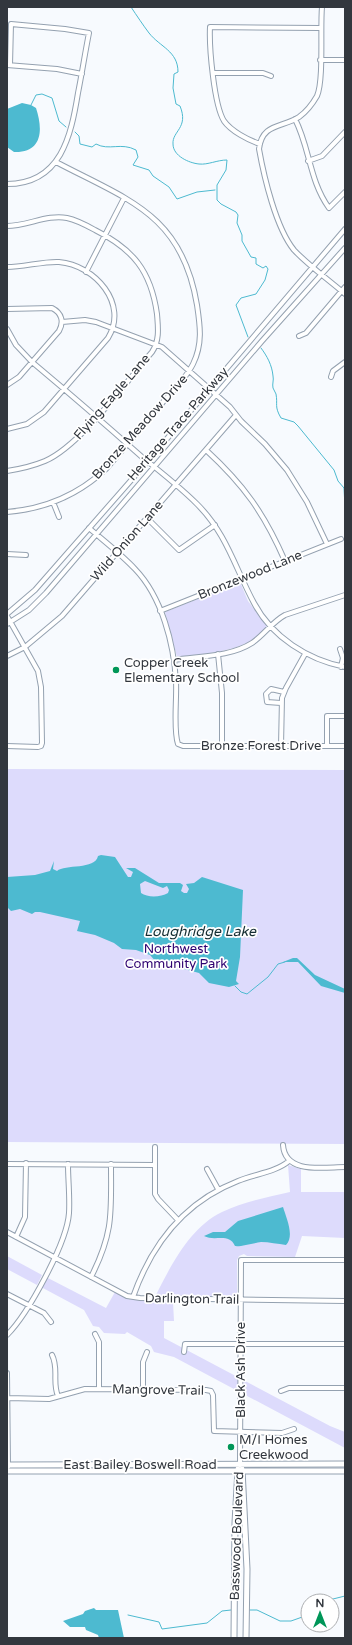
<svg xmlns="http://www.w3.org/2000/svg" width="352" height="1645" viewBox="0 0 352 1645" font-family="'Varela Round',sans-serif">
  <rect width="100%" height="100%" fill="#f7fafe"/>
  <path fill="#dddbfc" d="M240,582L248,601L267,626C248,653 206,653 177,657L165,612Z
    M7,769L345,770V1144L7,1142Z
    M288,1165L301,1169V1192H345V1238L302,1236L295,1257L247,1256L244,1254L239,1256L237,1260V1298L155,1297C170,1267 190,1227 222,1212C243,1202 268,1197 290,1192Z
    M7,1256L42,1275L37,1285L7,1269Z
    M46,1277L106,1308L115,1292C134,1301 152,1302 173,1302L174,1321H164V1338L330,1426L345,1432V1448L174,1357L154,1352L151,1346L127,1332L125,1334L104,1333L99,1327L93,1326L84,1310L41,1287Z"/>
  <path fill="#4dbad0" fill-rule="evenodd" d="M22,103L31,105L36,108C43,129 43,153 14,152L7,147V109Z
    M101,855L115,857L128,877H131L133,872L126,868H135L159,883H180L183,885L181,891L184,893H187L189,889L186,884L194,883L202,877L243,890L240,957L236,981L239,984L229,987L209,983L199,973L166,964L163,961L157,963L150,955L136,950L122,949L114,943L95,935L77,931L80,921L40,912H35L32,914L20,909L11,911L7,907V877L35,875L50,871L54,861L53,869L57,871C65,864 95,870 98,856ZM145,881L163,888L167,886L169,890L168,893C161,897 148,898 141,893L140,884Z
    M293,958H297L315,975L345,989V993L321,986L298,962H283Z
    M283,1207C286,1217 295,1236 286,1245C278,1244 269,1242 261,1242C254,1243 240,1247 235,1246C229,1232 215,1242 204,1236L213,1232H225L238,1221Z
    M94,1608L96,1610H118L124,1638H99L98,1635L86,1630L85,1627H70L63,1621L83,1614L85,1611Z"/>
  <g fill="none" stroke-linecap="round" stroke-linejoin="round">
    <path stroke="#4dbad0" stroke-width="1" d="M131,7C137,16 143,25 149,33C160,47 178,51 178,72L174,74L173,88L176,104L180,106C189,128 172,131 173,144C173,156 189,163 199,164C208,165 217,160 227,160L226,170L217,185V200L221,204L236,212L238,215L237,223L242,235V241L251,257L256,258V264L263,268L266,266L268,269L265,280L256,294L241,298L236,305L248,337
      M31,105L36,95L42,94L52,98L59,121L66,127
      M75,132L79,136L80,144L92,147L96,144C109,151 121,142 136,150L138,157L133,165L149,170L153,176L169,187L177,199L197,192L215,190
      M261,348C267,356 272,365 273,376C274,380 272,384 273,388C274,390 275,392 276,394C278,405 274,406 281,418L294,422L298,426L334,470L338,481L344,488L345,507
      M235,986L241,992L247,994L268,977L278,964L285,962
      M325,1601L345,1596
      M250,1610H257L280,1621H291L308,1615
      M128,1615L159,1622L162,1629L207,1623L222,1611L231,1610"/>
    <g stroke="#94a1b0" stroke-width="6">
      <path id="minor" d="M322,7C320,28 324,80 317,96C313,103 306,112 299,117C282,128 262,123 259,149C264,177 276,228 294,250C309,266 329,280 345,294
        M320,60H345
        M7,65L57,69L82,74
        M213,73H263L271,76
        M295,119C310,148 309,180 329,208L345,192
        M260,144C248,140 231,131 224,121C214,105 209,47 210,27L320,28
        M308,161L322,156L345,132
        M7,184C61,184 71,136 78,93C82,73 85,53 89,33L65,29L11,24L10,65
        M7,226C27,226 48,214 67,218C77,220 86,225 95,230C133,249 151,271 157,314C158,327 160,340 152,352C126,382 80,446 45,461C33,466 20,469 7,471
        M7,267C23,267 45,261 59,262C95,265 129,304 108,338L44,412L27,424L7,429
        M86,272L124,198
        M7,309L52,308C62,313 64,322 59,331L19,377L7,385
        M62,322L85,320L96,322L162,347L230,407L241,421L265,444L287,470L307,502L327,544
        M7,329L16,345L32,362C69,393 106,425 142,457C161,472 180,487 197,504C227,534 235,568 254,603C272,637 308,660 345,667
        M299,336L306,333L345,287
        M331,377L333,371L345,362
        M206,450C244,485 264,513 285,561
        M53,502L59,517
        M7,512C45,509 78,495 106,469C125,447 144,425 163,402C174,390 186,378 193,364C203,344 200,325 197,305C182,214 128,200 56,162
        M147,518L179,550L215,525
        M89,528C104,541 121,554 135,569C162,597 174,644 176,682C177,699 173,730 178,744L183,746H345
        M7,554L26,555
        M160,611L341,539
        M7,614L35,590L148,461L345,229
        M7,616L38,671L41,687L42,743L41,746L38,747L7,746
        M7,624L29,610L46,593L262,341L345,248
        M340,649L343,658L341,667
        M218,654L222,693V746
        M7,656L25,647L62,616L236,415
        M174,660C199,656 230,657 252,643C264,635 272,622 285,615L345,595
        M281,703L267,702L266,694L271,689L284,692
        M281,746L282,698L286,688L305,654
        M327,746V716H345
        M283,1145C285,1175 325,1167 345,1167
        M155,1147V1194L158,1199L178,1220
        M7,1164L155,1165
        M207,1169L218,1189
        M7,1232L127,1296L140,1298L345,1301
        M16,1237L25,1217L26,1163
        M91,1277C114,1232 111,1212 111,1164
        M7,1294L44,1313L51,1322
        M133,1297C152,1243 184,1202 238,1181C255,1174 276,1172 289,1161
        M95,1334L99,1342V1389
        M7,1335C28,1314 67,1243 69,1213C70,1197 68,1180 68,1164
        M184,1352L185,1344H345
        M52,1355C59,1368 52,1383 58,1396
        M7,1373L8,1467
        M143,1389V1362L147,1352
        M281,1391L289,1388H345
        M8,1398L49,1399L85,1389L206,1390L211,1391L213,1395L214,1431L282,1433L294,1429
        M240,1465L241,1260H345"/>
    </g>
    <g stroke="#94a1b0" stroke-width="7">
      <path id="major" d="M7,1465L345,1464
        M242,1469L247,1569L246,1638
        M7,1471H345
        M234,1638L235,1523L238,1469"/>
    </g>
    <use href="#minor" stroke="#fff" stroke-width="4"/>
    <use href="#major" stroke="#fff" stroke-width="5"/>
  </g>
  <g fill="#009658" stroke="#fff" stroke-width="1.5">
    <circle cx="116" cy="670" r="4"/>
    <circle cx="231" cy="1447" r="4"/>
  </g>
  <g text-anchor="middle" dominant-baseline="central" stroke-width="3.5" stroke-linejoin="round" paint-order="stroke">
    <g font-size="13" fill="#32373e" stroke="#fff">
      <text transform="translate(112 397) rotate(-49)">Flying Eagle Lane</text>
      <text transform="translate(178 424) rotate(-49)">Heritage Trace Parkway</text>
      <text transform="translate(140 427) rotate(-48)">Bronze Meadow Drive</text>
      <text transform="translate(127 541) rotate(-49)">Wild Onion Lane</text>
      <text transform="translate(250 575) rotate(-22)">Bronzewood Lane</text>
      <text x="261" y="746">Bronze Forest Drive</text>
      <text transform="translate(192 1299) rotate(1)">Darlington Trail</text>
      <text transform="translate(241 1370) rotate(-90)">Black Ash Drive</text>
      <text transform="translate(158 1390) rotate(1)">Mangrove Trail</text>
      <text x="140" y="1465">East Bailey Boswell Road</text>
      <text transform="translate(237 1536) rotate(-88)">Basswood Boulevard</text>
    </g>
    <g font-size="13" fill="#32373e" stroke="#fff" text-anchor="start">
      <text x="124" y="663">Copper Creek<tspan x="124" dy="15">Elementary School</tspan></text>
      <text x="239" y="1440">M/I Homes<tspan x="239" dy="15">Creekwood</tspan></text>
    </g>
    <g font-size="13" fill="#2d0170" stroke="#fff">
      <text x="176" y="949">Northwest<tspan x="176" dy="15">Community Park</tspan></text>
    </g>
    <g font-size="14" font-style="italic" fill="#162f34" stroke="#fff">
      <text x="200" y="931">Loughridge Lake</text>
    </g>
  </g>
  <rect width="352" height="1645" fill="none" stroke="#32373e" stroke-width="16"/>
  <g transform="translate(320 1613)"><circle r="19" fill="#ffffff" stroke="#adafb2"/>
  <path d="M0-3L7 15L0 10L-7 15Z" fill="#009658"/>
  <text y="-6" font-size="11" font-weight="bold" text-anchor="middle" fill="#32373e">N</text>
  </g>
</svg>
